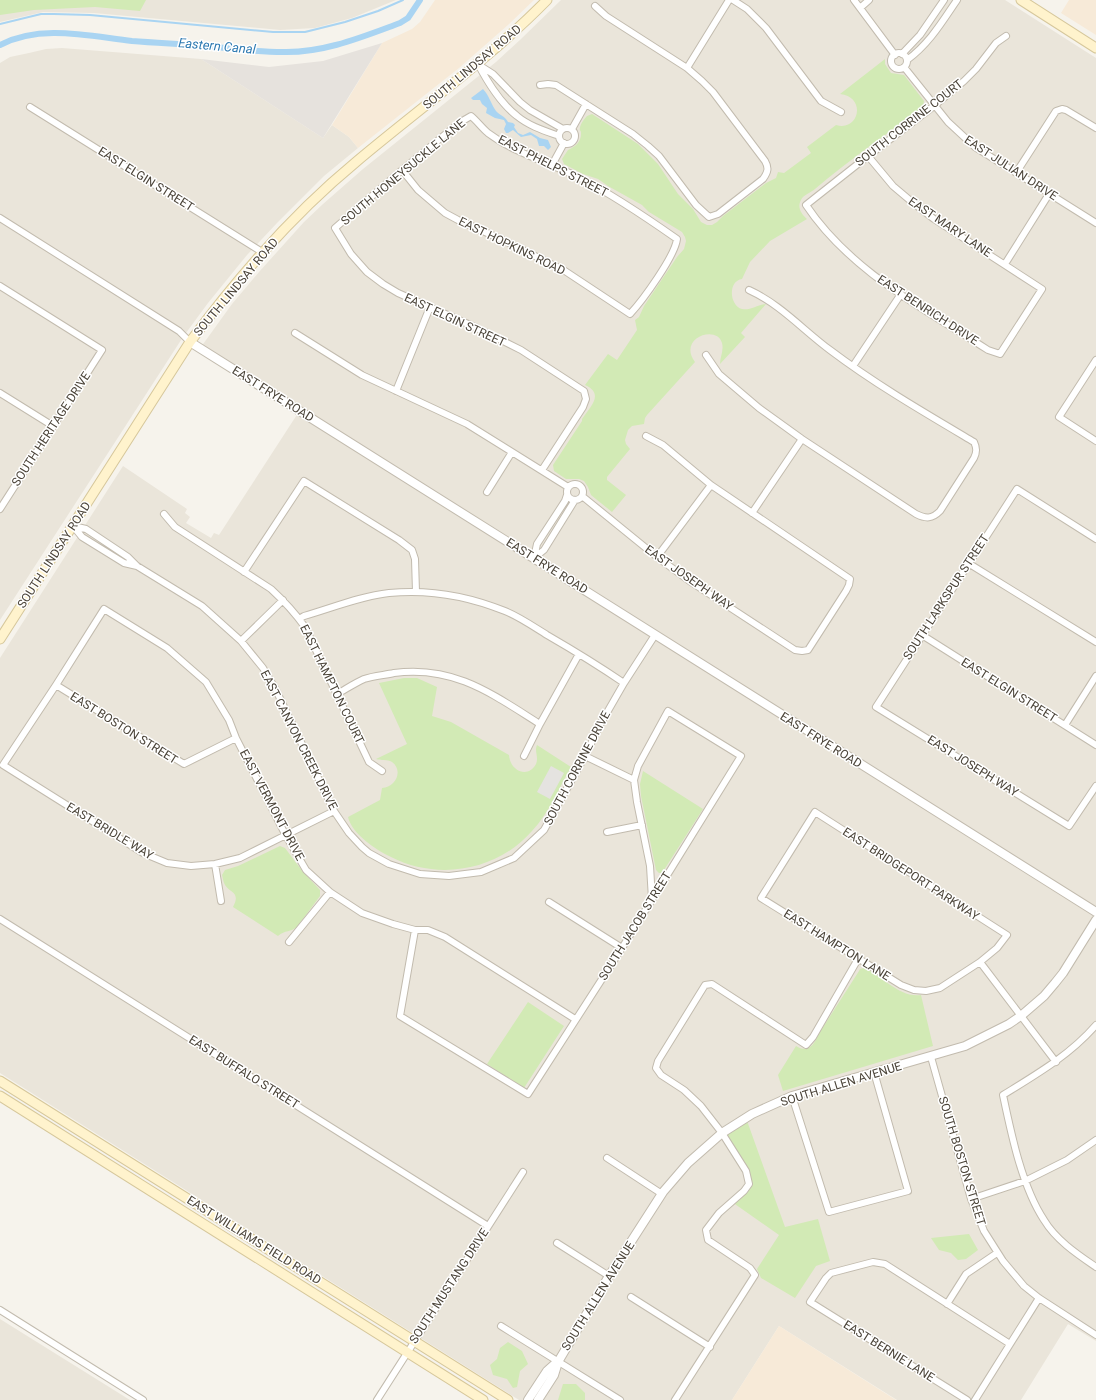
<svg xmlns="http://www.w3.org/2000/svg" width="1096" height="1400" viewBox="0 0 1096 1400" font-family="Roboto,sans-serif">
  <rect width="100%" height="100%" fill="#f6f3ec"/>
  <path fill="#eae5da" d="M0,0H396L352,18L315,28L280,30L94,13L43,12L0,22Z
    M561,0H1005L1096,58V1341L1068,1324L1021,1400H897L779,1326L732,1400H519L0,1073V658L123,466L187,509L185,513L190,517L186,523L211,538L214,533L219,535L300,410L201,347L232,304L259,272L304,222L323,204L363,169L496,62L521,39Z
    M62,48L201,59L323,138L332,125L349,137L358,148L324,176L277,223L247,255L208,303L183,337L0,620V63L10,57L29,53L46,49Z
    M0,1319L130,1400H0Z"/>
  <path fill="#f7ead8" d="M435,0H534L508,25L459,68L358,148L349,137L332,125L382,43L412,29L420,22Z
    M1069,0H1096V35L1061,13Z
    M779,1326L896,1400H732Z"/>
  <path fill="#e6e2dd" d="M382,43L323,138L201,59L269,67L323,61Z"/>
  <path fill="#d2eab5" d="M0,0H146L140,11L95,7L34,10L0,15Z
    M885,59V64L891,73L904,75L924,101L923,107C887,134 849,160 815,189C810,193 803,195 801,200C797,207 801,214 807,219L770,241L750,262L742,279C728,281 729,305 742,309C750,311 758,304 766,304L741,333L745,337L720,364C720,357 724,351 722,343C717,324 677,338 695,362L647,415L645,418L644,424L632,426L628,430L625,440L626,444L630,449L607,477V480L626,495L612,512L591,495L588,487L584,481L579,479H566L554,471L553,465L582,421V419C590,407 605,394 585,385L608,354L617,360L637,330L635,320L639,317L644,306L677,257L684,249L686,241L685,237L682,232L649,212L642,205L608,186L598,179L583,174L564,164L562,159L568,150C575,147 581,142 581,134C581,128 579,133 580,127C581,123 584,119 587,116L592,114L638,144L658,164L678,194L693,209L701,222L707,225H712L717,222L723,216L766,183L776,178L778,172L784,173L811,153L807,147L836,125C859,132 867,97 840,94Z
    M404,678H417L437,687L432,716L451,722L509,755C510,771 528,779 536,764C539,757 534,751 537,745L571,767C559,788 549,813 532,831C497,871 438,881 391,857C376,850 352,834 348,817L380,800L382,788C395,788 404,771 392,762C387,759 381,761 376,759L407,744L379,683Z
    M643,771L703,809L664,870L662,873H659L656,870L641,796L640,784Z
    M280,846L285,848L303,872L320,890V896L297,927C291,932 285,930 278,936L233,907C241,892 230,893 225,885C223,882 223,878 222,875L225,870L238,866Z
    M864,968C883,976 899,998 921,995L933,1046L783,1091L778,1075L796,1046C807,1053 814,1046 818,1035L859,971L860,969Z
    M528,1002L564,1026L524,1088L487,1064Z
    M746,1118L785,1227L818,1219L830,1261L816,1266L795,1298L761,1278L757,1269L779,1235L732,1202L749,1184L746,1171L722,1133Z
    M969,1234L978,1250L966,1259L958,1260L951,1253L939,1250L931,1238Z
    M508,1342L522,1351L528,1364L520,1371L517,1387L513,1388L507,1379L493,1375L490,1365L497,1359L500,1348Z
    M563,1384H576L585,1393V1400H558Z"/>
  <path fill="#e5e3e0" d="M551,766L564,773L550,799L537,792Z"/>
  <path fill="#a9d4f2" d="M483,89C489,95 491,104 496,111C500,116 504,115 508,122L513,123L515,125L514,127L518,133L523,135L530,132L540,138L548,140L551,147L548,150L544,146H539L537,139L531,135L521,137L513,130L508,133H506L504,129L506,124L504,120L495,118L486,113L487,108L482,104L480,100H473L471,98Z"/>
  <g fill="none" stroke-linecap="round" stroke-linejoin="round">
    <path stroke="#a9d4f2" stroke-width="2" d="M0,24L41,14H54L90,15L273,32H305L345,22L378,11L403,0"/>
    <path stroke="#a9d4f2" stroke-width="6" d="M0,45C41,24 88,36 132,41C157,43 182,44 207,46C232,49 258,52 283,52C324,53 362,37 400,23L408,18L420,0"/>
    <g stroke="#c2bbae" stroke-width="8">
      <path id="minor" d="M733,0L747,9L766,28L821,101L841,112
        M854,0L895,55
        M860,8L869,0
        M891 61a8 8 0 1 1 16 0a8 8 0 1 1-16 0Z
        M902,54L920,35L944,0
        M907,60C929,44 942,22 957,0
        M478,64C488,83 500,103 517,116C529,126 545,131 559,136
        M479,65L493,74L520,102L530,110L563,129
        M904,67L948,122L975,147L1096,223
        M687,68L729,0
        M540,85L548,84L556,85L633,134L648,146L659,156L696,205L709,217L718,214L763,179C768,172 769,168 765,161L713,92L702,81L687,68L606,16L595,6
        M30,107L262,252
        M559 136a8 8 0 1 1 16 0a8 8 0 1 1-16 0Z
        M572,129L586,104
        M868,156L893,186L912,202L934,219L1042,289L1000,354L988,350C923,308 850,271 806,205L868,156L934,106L964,81L976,69L996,43L1006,36
        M552,165L564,143
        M402,170L418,190L445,213L458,220L503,240L565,271L630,314C643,300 675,256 677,239C647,218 615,196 582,179C551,163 516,154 488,133C482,128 477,121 471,116L459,123L402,170L335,228L351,254L367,272L383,284L398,293L477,328L521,350L584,391L586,399L583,407L542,470
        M1016,173L1056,111L1062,109L1066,110L1096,128
        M0,218L179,331L190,342
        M1005,264L1049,194
        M0,286L102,350L0,509
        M295,333L362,375L467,424L568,487
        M706,355L719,374L759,408L802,439L916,514C926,519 932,519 940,511L974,458C977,452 977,448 974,442C925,413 875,384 830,350C803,330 780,304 749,290
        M1096,360L1059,417L1096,441
        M853,366L901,294
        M396,391L430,307
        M0,393L53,426
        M567 492a8 8 0 1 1 16 0a8 8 0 1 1-16 0Z
        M487,492L512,452
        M582,496L657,557L691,582L795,650L802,651L808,650L846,591L849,585L850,579L711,485L663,445L646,436
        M752,513L802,439
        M164,514L175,527L271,589C284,601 295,613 305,627L369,762L382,771
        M73,526L86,529L128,557L137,566L202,606L241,641L263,668L275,688L334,811L349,833L362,847L369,853L389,864L420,874L449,876L481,872L514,858L544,830L585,756L601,723L624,683L655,635
        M73,526L82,537L124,563L137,566
        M1096,539L1017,489L876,707L1069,826L1096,786
        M657,557L711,485
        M534,558L537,544L565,501L567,495
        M534,558L544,550L575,500
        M968,563L1096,642
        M244,572L304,481L399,540L412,550L415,559L416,592
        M299,619L304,616C332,608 361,596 389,593C429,589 468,596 505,611C520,617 534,627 547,635C573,650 599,666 624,683
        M922,635L1096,745
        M241,641L283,600
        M56,685L184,764L236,738
        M337,694C346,689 355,683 364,679C373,676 385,675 394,673C454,665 492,694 540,724
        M1065,725L1096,676
        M524,756L540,724L579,654
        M585,756L634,780
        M334,811L240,858L215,864L191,866L167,863L143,853L3,765L56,685L104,609L167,648L206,682L229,720L236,738L285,834L306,870L330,892L362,913L393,924L415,930H428L445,937L575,1019
        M815,812L1007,935L997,948L980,962L940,988L926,991L914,990L901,985L761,898Z
        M607,832L642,825
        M215,864L221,901
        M549,902L622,948
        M0,919L488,1226
        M415,930L400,1016L528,1094L622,948L741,756L668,711L638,766L634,780L637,802L650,866L652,899
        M289,942L330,892
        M980,962L1056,1062
        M1096,1025C1070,1055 1037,1074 1003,1095C1011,1133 1022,1187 1044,1220C1056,1240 1077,1254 1096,1267
        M931,1057L971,1199L984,1231L1003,1261L1024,1286L1039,1298L1096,1335
        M792,1096L829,1212L908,1191L874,1072
        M607,1158L662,1194
        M971,1199L1025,1181L1067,1160L1096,1140
        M557,1243L609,1276
        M631,1297L710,1347
        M947,1304L966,1274L997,1253
        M0,1310L143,1400
        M501,1326L620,1400
        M377,1400L523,1172
        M675,1400L755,1275L750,1268L708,1240L706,1230L719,1213L744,1191L749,1184L746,1171L722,1133L701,1106L684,1090L661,1075L656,1068L658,1061L705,985L712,984L806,1045L813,1037L858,959
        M967,1400L810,1302L826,1278L831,1273L873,1262L885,1264L1010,1344
        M975,1400L1039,1298"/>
    </g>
    <g stroke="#c2bbae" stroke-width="10">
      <path id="tertiary" d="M190,342L1096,912
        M528,1400L547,1371L557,1362
        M538,1400L554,1375L558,1362L609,1276L663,1192L688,1163L722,1133L752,1114L792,1096L965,1046L1009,1024L1022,1015L1044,996L1055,983L1063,973L1096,920"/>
    </g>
    <g stroke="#d6c79b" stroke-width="11">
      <path id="secondary" d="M1021,0L1096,48
        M0,639L190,342C239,276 293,214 356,162C420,108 488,60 547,0
        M0,1081L508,1400
        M0,1096L483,1400"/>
    </g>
    <use href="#minor" stroke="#fff" stroke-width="6"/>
    <use href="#tertiary" stroke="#fff" stroke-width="8"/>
    <use href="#secondary" stroke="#fff3cd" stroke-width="9"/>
  </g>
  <g text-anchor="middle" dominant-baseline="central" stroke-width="3" stroke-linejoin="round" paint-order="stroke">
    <g font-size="12" fill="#4b4439" stroke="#fff">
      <text transform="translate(472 67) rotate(-40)">SOUTH LINDSAY ROAD</text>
      <text transform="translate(909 123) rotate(-38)">SOUTH CORRINE COURT</text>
      <text transform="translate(553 166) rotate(27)">EAST PHELPS STREET</text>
      <text transform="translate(1011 168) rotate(33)">EAST JULIAN DRIVE</text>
      <text transform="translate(403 172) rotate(-40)">SOUTH HONEYSUCKLE LANE</text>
      <text transform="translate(146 179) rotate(32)">EAST ELGIN STREET</text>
      <text transform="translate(950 227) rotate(34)">EAST MARY LANE</text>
      <text transform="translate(512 246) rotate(26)">EAST HOPKINS ROAD</text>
      <text transform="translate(236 287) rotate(-50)">SOUTH LINDSAY ROAD</text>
      <text transform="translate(928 310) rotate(33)">EAST BENRICH DRIVE</text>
      <text transform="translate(455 320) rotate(25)">EAST ELGIN STREET</text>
      <text transform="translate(273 394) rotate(32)">EAST FRYE ROAD</text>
      <text transform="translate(51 429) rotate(-57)">SOUTH HERITAGE DRIVE</text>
      <text transform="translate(54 555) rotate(-57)">SOUTH LINDSAY ROAD</text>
      <text transform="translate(547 566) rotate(32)">EAST FRYE ROAD</text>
      <text transform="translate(689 578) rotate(35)">EAST JOSEPH WAY</text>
      <text transform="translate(946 597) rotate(-57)">SOUTH LARKSPUR STREET</text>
      <text transform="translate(332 684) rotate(64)">EAST HAMPTON COURT</text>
      <text transform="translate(1009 690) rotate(32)">EAST ELGIN STREET</text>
      <text transform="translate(124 728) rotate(32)">EAST BOSTON STREET</text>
      <text transform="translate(299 740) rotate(63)">EAST CANYON CREEK DRIVE</text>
      <text transform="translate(821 740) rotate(32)">EAST FRYE ROAD</text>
      <text transform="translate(973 766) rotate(32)">EAST JOSEPH WAY</text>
      <text transform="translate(577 768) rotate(-62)">SOUTH CORRINE DRIVE</text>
      <text transform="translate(272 805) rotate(62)">EAST VERMONT DRIVE</text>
      <text transform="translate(110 831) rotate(31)">EAST BRIDLE WAY</text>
      <text transform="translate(911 874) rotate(33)">EAST BRIDGEPORT PARKWAY</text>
      <text transform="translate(635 926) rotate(-58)">SOUTH JACOB STREET</text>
      <text transform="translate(837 945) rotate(32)">EAST HAMPTON LANE</text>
      <text transform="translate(244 1072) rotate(32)">EAST BUFFALO STREET</text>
      <text transform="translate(841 1084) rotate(-17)">SOUTH ALLEN AVENUE</text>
      <text transform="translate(962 1161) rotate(73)">SOUTH BOSTON STREET</text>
      <text transform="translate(254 1240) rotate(32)">EAST WILLIAMS FIELD ROAD</text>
      <text transform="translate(449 1286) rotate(-57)">SOUTH MUSTANG DRIVE</text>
      <text transform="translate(598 1296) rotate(-58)">SOUTH ALLEN AVENUE</text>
      <text transform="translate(889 1351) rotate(32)">EAST BERNIE LANE</text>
    </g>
    <g font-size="13" font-style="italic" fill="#2e7ab2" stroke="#fff">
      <text transform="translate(217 46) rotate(5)">Eastern Canal</text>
    </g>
  </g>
</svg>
